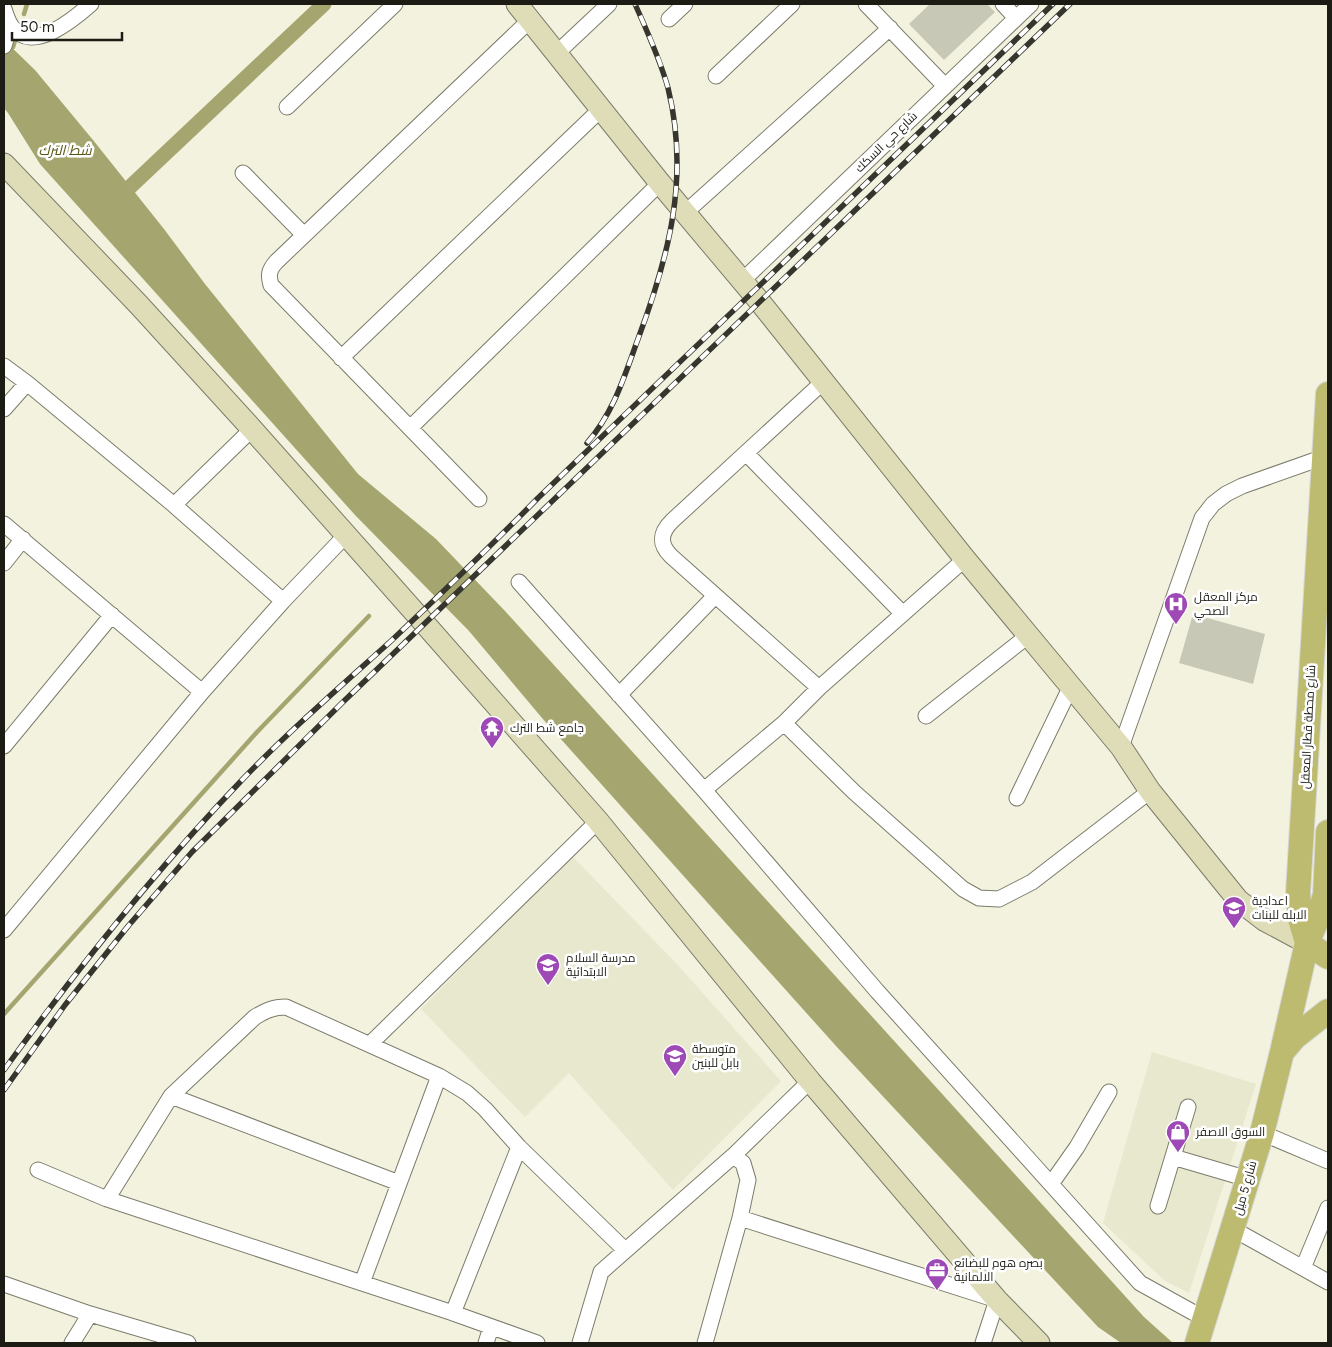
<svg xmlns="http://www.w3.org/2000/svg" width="1332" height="1347" viewBox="0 0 1332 1347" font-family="Figtree,Cairo,sans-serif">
  <rect width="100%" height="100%" fill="#f2f2df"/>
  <path fill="#e7e8cd" d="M571,855L676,963L781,1081L673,1190L569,1073L525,1117L421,1009Z
    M1152,1052L1256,1084L1189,1293L1165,1281L1103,1223Z"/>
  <path fill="#a5a66f" d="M4,40L35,70L93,140L164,229L205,284L358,474L436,539L505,611L1144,1317L1173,1343H1121L1098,1327L836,1046L542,718L469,631L355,515L40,164L8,113L4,108Z"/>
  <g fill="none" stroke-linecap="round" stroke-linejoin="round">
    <path stroke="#a5a66f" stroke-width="4.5" d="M24,14L27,4
      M13,47L16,37
      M4,1014L258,731L369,616"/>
    <path stroke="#a5a66f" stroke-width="15" d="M130,187L324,4"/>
  </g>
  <path fill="#c8c8b6" d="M930,4H987L995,12L944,60L909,24Z
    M1193,614L1265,634L1253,684L1179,663Z"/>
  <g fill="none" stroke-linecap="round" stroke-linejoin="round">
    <g stroke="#7c7c6b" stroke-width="17">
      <path id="street" d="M866,4L945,86
        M1003,4L1016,18
        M4,9C6,15 8,22 12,27C33,54 74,19 91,4
        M669,19L685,4
        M4,46L10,25
        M557,53L609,4
        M716,76L792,4
        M287,107L395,4
        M243,173L304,235
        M686,212L890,28
        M742,281L1031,4
        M341,358L601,109
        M4,366L27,383L174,505L283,601
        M4,409L27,383
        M410,428L660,183
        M746,453L903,614
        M479,499L271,285C268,275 269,270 276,262L530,20
        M174,505L252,429
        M4,524L202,692
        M4,563L23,539
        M519,582L704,790L877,991L1140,1283L1205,1319
        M819,688L671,556C659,544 660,533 672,521L823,382
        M619,695L715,596
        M926,716L1029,635
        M784,723L854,792L963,889L979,898L999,899L1032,882L1150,791
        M4,746L112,615
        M1121,747L1202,518L1213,504L1226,494L1242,486L1324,457
        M704,790L784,723L819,688L965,559
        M1017,798L1071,686
        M4,930L202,692L283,601L346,535
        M370,1044L598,821
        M171,1096L399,1183
        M1262,1133L1328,1161
        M1173,1157L1248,1179
        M38,1170L107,1199L453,1313L537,1343
        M1051,1184L1077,1147L1109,1092
        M107,1199L171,1096L255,1017C265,1011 273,1007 286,1007L439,1076L467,1093L485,1109L519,1147L625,1250
        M1158,1206L1188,1107
        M740,1218L997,1300L983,1343
        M1233,1229L1328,1282
        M1303,1268L1328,1208
        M362,1283L439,1076
        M4,1284L90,1314L188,1343
        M453,1313L519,1147
        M72,1343L90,1314
        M486,1343L491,1327
        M580,1343L601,1272L733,1156L810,1081
        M705,1343L740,1218L748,1180L743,1163L733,1156"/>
    </g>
    <g stroke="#7c7c6b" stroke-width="23">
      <path id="secondary" d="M517,4L660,183L760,302L965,559L1121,747L1150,791L1238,900L1264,920L1307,943
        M4,164L139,305L252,429L418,616L598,821L810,1081L997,1300L1039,1343"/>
    </g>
    <g stroke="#d6d6d5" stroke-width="26">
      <path id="primary" d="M1307,943L1300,919L1298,893L1328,394
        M1307,943L1328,957
        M1283,1051L1295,1037L1328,1011
        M1197,1343L1262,1133L1282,1052L1307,943L1317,920L1325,895L1328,832"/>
    </g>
    <use href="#street" stroke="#fff" stroke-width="15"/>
    <use href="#secondary" stroke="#deddb7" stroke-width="21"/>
    <use href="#primary" stroke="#bdbb6f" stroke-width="24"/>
    <g stroke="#36362e" stroke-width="5.5">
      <path id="rail" d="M587,443C614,412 624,377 638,339C669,256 690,177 668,88C660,59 647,31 635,4
        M4,1070C77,969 154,872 241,781C288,732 340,687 391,641C441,594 490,547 538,498L1053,4
        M4,1090L65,1005L129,925L192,852L344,701L1070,4"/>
    </g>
    <use href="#rail" stroke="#fff" stroke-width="4" stroke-dasharray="11" stroke-linecap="butt"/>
  </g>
  <defs>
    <g id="hospital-pin" transform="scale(1.25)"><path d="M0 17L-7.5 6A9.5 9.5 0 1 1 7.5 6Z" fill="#9e49b6" stroke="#fff"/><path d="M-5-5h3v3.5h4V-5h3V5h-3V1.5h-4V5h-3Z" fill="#fff"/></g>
    <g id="temple-pin" transform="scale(1.25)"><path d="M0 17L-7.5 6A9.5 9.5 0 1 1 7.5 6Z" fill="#9e49b6" stroke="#fff"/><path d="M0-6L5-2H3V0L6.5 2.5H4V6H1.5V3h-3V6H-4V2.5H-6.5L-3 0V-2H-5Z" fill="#fff"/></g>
    <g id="school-pin" transform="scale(1.25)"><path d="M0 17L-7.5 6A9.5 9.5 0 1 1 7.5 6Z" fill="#9e49b6" stroke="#fff"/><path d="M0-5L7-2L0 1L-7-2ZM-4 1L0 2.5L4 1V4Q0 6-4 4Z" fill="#fff"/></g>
    <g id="shop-pin" transform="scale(1.25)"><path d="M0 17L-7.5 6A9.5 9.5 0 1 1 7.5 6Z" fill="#9e49b6" stroke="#fff"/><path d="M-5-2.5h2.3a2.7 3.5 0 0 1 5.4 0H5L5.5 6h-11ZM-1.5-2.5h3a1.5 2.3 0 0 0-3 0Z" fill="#fff"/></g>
    <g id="office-pin" transform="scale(1.25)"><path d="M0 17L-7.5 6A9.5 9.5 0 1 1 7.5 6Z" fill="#9e49b6" stroke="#fff"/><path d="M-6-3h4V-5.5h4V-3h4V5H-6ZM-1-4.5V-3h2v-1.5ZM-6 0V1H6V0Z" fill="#fff"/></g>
  </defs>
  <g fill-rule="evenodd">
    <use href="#hospital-pin" x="1176" y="604"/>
    <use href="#temple-pin" x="492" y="728"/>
    <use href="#school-pin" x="1234" y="908"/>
    <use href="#school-pin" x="548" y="965"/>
    <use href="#school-pin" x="675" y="1056"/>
    <use href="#shop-pin" x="1178" y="1132"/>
    <use href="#office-pin" x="937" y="1270"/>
  </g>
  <g text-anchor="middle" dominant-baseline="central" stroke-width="5" stroke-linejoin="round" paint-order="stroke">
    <g font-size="12" fill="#1c1c15" stroke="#fff">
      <text transform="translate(886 142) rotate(-44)">شارع حي السكك</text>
      <text transform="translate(1308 727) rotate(-87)">شارع محطة قطار المعقل</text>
      <text transform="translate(1245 1188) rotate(-74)">شارع 5 ميل</text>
    </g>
    <g font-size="12" fill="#1c1c15" stroke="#fff" text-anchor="start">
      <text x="1194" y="597">مركز المعقل<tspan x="1194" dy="14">الصحي</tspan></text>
      <text x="510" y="728">جامع شط الترك</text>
      <text x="1252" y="901">اعدادية<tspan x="1252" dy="14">الابله للبنات</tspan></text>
      <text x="566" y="958">مدرسة السلام<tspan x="566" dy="14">الابتدائية</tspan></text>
      <text x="692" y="1049">متوسطة<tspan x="692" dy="14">بابل للبنين</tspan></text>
      <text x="1196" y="1132">السوق الاصفر</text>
      <text x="954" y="1263">بصره هوم للبضائع<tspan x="954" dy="14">الالمانية</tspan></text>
    </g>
    <g font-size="14" font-style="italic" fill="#585617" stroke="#fff">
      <text x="65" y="150">شط الترك</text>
    </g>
  </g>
  <rect width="1332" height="1347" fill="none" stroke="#1c1c15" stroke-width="10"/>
  <path d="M12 32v8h110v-8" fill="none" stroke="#1c1c15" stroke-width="2.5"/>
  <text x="20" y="32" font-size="15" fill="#1c1c15" stroke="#ffffff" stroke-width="4" paint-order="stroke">50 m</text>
</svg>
